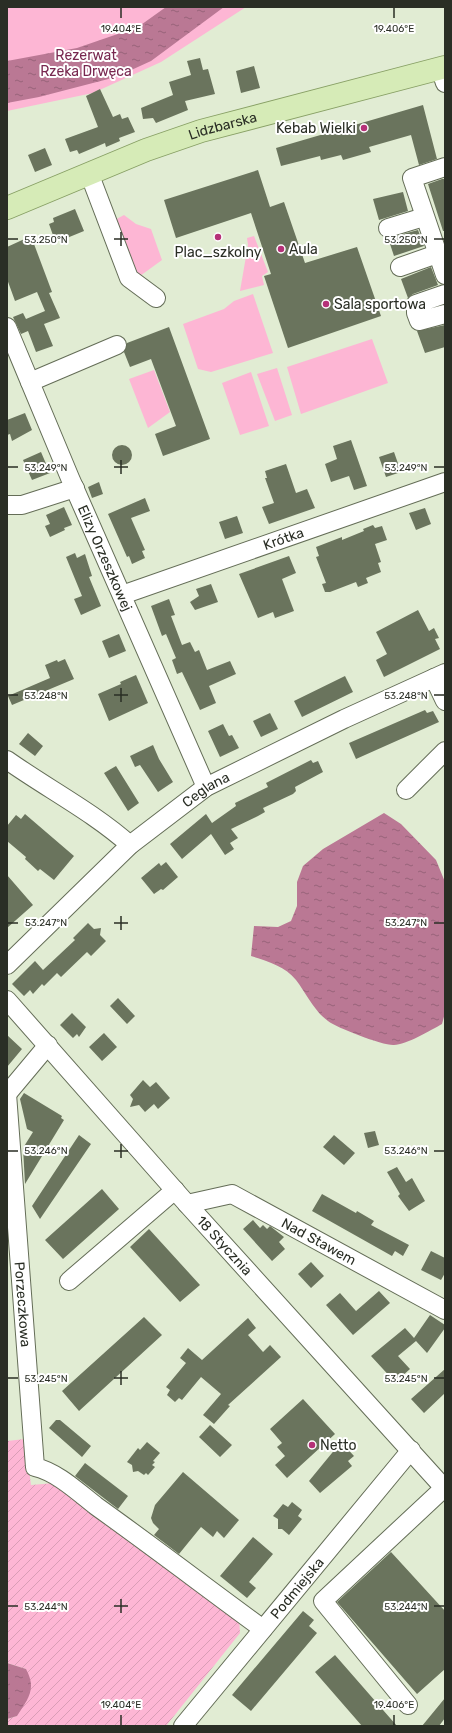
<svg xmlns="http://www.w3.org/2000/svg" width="452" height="1733" viewBox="0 0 452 1733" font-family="Rubik,sans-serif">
  <defs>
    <pattern id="garden-furrows" width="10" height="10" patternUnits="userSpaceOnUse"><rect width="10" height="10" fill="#fdb6d4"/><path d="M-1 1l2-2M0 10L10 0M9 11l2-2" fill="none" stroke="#d99db6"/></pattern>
    <pattern id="water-ripples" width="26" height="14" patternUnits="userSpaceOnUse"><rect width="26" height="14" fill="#ba7894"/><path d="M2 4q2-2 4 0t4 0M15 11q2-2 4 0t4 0" fill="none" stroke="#976379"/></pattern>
  </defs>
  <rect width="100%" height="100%" fill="#e1ecd3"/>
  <path fill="#fdb6d4" d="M7,7H246L161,62L93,93L7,111Z
    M124,215L136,224L151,229L162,260L140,276L131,272L111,222Z
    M254,236L268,272L262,276L264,285L240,291L248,245L247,238Z
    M253,294L273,353L211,372L198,369L183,324L224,309L234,301Z
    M372,339L388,383L301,414L287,367Z
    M277,368L292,415L275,421L257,374Z
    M154,370L170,412L148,428L129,379Z
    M251,372L269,426L240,435L222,383Z"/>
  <path fill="url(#garden-furrows)" d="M25,1439L31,1485L55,1483L239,1620L240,1633L166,1726H7V1719L17,1716L26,1669L7,1663V1441Z"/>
  <path fill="url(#water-ripples)" d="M166,7H224L151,61L116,77L39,97L7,103V61L77,48L138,27Z
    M384,813L401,824L436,860L445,882V1013L442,1024C431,1030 406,1045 394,1045C384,1046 337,1028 328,1021C314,1011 306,993 296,980C285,966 267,961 251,956L254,926L278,927L291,921L297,906V882L303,866L323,849Z
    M7,1663L26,1669C37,1689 28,1699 17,1716L7,1719Z"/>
  <path fill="#6a745d" d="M200,58L203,70L208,69L215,94L185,101L188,110L156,123L153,118L143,119L141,108L173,95L169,82L191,75L187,61Z
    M254,66L260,88L241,93L236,71Z
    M100,89L113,117L120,114L122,119L128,117L135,132L119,138L120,141L106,147L105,143L79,154L77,150L70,152L65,139L98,127L86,96Z
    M423,105L437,159L419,165L411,135L369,147L371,152L343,160L341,155L321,160L320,156L281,166L276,148Z
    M45,148L52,165L35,172L28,155Z
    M258,170L270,207L284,202L305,263L357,247L381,316L288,348L264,276L271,274L251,213L176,238L164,200Z
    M442,179H445V231H443L428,184Z
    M403,192L408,211L379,220L373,199Z
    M75,209L84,231L62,240L60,236L54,238L49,224L54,222L53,218Z
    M418,230L424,246L394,256L388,238Z
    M31,236L52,292L49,293L60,318L44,324L53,346L36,352L28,331L21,334L13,317L23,313L26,319L45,311L37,292L15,301L7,279V247Z
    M431,267L438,285L413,294L408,298L401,279Z
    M445,325V347L425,353L417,331Z
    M169,327L210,439L163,456L155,434L176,426L151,359L130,367L124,352L127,343Z
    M25,413L32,430L12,441L10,434L7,435V420Z
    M351,440L367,486L354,490L349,476L331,482L325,464L337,459L333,446Z
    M112 455a10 10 0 1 1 20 0a10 10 0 1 1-20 0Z
    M41,452L50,473L32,480L23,460Z
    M394,452L401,472L386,477L379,457Z
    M286,464L296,493L307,489L315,508L269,524L262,507L274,503L265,478H267L265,471Z
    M99,482L103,494L92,498L88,487Z
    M145,498L150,511L131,518L145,550L142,551L145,558L132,564L129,556L127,557L108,514Z
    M64,507L72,525L64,528L65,530L50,537L45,526L50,524L46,515Z
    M425,508L431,524L416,530L409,513Z
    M237,516L243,533L225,539L219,522Z
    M373,525L375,528L382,526L387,540L375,544L381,562L378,563L381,572L366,578L368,583L358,587L356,582L330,592H325L322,584L326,583L316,557L319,556L316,547L342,537V540L364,531L363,529Z
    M75,553L77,558L85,554L92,576L89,577L101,606L81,615L74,599L82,596L66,557Z
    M289,556L296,573L282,579L294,611L275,618L273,612L258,618L239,574Z
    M211,584L218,602L195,610L190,602L199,596L196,589Z
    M169,599L175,615L171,616L182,645L190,642L195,652L199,650L207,670L230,661L236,674L209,686L216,703L200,710L182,672L177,674L172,660L176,658L166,634L162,636L151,606Z
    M418,610L429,631L434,628L439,638L435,639L440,649L384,677L376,660L387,654L376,632Z
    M119,634L126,651L109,658L102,641Z
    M65,659L74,679L12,705L8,696L50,678L45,665L57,660L58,662Z
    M136,675L148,703L109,721L98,694L121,684L120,682Z
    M345,676L353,692L302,717L294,701Z
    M425,710L427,713L433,711L439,722L356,759L349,743Z
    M270,713L278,729L261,737L253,721Z
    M223,724L229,736L232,735L239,748L220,757L208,731Z
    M28,733L43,746L35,756L19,744Z
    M153,745L159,759L173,782L158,792L140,765L135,767L130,756Z
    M311,760L313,763L318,761L323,772L295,787L296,791L293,794L263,808L265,812L258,816L231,829L238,838L230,843L234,849L225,855L211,834L182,859L170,844L206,814L212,823L236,806L235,803L268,787L266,783Z
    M116,766L139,803L128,811L104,773Z
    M25,814L74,856L54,880L40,869L38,871L25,859L26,857L7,841V826L16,815L21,819Z
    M166,862L178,877L163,890L161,889L154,894L141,878L159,863L161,866Z
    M7,875L33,905L7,928Z
    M88,923L94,929L101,928L100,935L106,941L91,956L87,952L61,977L57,973L44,986L42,984L33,994L30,990L24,996L12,984L35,961L43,970L75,940L73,938Z
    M118,998L135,1016L127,1024L110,1006Z
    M72,1013L86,1027L79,1037L77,1034L73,1038L60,1025Z
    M104,1033L117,1047L102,1061L89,1047Z
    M7,1035L22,1049L7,1067Z
    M143,1080L150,1087L156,1082L170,1098L158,1109L154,1104L145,1112L139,1105L130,1107L133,1099L130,1095Z
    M24,1093L62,1116L61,1118L64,1120L25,1184L23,1148L33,1132L27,1129L20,1099Z
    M375,1131L379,1145L368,1148L364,1133Z
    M79,1135L91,1144L40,1219L32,1206Z
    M334,1135L355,1153L344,1165L323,1147Z
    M397,1167L406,1182L412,1178L425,1201L409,1211L398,1196L400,1194L387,1172Z
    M102,1189L119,1209L63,1259L45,1240Z
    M322,1194L356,1213L357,1211L374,1221L371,1225L409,1245L403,1256L395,1251L392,1256L312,1211Z
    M253,1220L260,1228L263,1225L267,1229L270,1226L284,1237L279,1242L285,1249L272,1261L243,1229Z
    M149,1229L200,1285L180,1302L130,1247Z
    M431,1251L445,1258V1273L441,1280L421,1270Z
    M311,1262L324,1276L311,1288L298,1274Z
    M379,1291L390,1303L353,1335L326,1305L340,1293L356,1311Z
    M430,1315L445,1325V1328L427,1353L416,1341L398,1356L410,1369L400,1378L398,1377L394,1381L371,1356L405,1328L414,1338Z
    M144,1317L162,1335L79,1411L62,1391Z
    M248,1318L256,1328L248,1335L263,1352L270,1345L281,1357L228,1405L230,1406L214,1424L203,1415L221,1394L201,1377L182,1400L179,1398L175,1402L167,1395L170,1390L166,1387L186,1363L180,1358L188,1348L202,1360Z
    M445,1369V1393L424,1413L411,1399Z
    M303,1399L335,1434L287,1478L275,1465L285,1456L277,1447L282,1443L270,1429Z
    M56,1420H60L91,1446L82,1457L49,1428Z
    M210,1425L232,1445L220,1457L199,1437Z
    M147,1442L160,1453L153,1461L155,1462L152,1465L155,1467L148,1475L146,1473L144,1475L138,1471L133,1472L132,1465L127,1462L138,1448L140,1450Z
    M341,1442L354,1456L348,1461L352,1466L320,1493L309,1481Z
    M85,1463L128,1496L118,1509L75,1476Z
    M183,1472L239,1520L224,1538L217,1531L213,1537L201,1527L179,1554L154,1535L159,1529L153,1523L151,1518L155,1505Z
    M292,1502L302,1510L298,1516L302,1519L289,1535L282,1529H278V1519L273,1516L283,1504L288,1507Z
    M253,1537L273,1554L249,1582L256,1588L247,1598L220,1576Z
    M391,1552L445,1611V1669L417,1694L337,1602Z
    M303,1611L314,1620L309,1626L317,1633L251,1711L232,1695Z
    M335,1655L397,1726H362L315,1672Z
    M445,1698V1718L439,1726H422Z"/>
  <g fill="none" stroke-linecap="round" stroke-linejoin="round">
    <g stroke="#646d57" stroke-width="20">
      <g id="minor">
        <path d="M440,68L445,83"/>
        <path d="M445,167L412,178L445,275"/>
        <path d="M89,173L129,278L156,298"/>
        <path d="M388,228L424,217"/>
        <path d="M400,267L437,254"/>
        <path d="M445,294L416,304V313L419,321L445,314"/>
        <path id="s1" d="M7,327L70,478L206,787"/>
        <path d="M30,382L117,345"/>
        <path d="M7,505H22L75,488"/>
        <path id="s2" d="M122,595L445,482"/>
        <path d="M434,678L445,701"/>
        <path d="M7,760C48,789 93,812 130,845"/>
        <path d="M406,790L445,751"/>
        <path id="s3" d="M7,965L130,845L206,787L344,719L445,673"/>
        <path id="s4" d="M7,1000L187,1204L445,1489"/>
        <path id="s5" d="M7,1094L35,1467C57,1472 78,1492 96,1506C152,1546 207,1588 263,1629"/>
        <path d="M7,1094L48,1045"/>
        <path id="s6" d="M187,1204L232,1194L445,1310"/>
        <path d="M69,1281L175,1190"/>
        <path d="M408,1705L323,1601L444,1488"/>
        <path id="s7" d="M183,1726L411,1450"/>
      </g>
    </g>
    <g stroke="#88a065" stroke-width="24">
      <g id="major">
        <path id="s8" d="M7,208L146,150L201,131L445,67"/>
      </g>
    </g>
    <use href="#minor" stroke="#fff" stroke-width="18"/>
    <use href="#major" stroke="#d6ebb7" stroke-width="22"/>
  </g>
  <path fill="none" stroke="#2a2e25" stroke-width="1.5" d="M121,8V18M394,8V18M121,232V246M8,239H18M114,239H128M434,239H444M121,460V474M8,467H18M114,467H128M434,467H444M121,688V702M8,695H18M114,695H128M434,695H444M121,916V930M8,923H18M114,923H128M434,923H444M121,1144V1158M8,1151H18M114,1151H128M434,1151H444M121,1371V1385M8,1378H18M114,1378H128M434,1378H444M121,1599V1613M8,1606H18M114,1606H128M434,1606H444M121,1715V1725M394,1715V1725"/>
  <g fill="#b53178" stroke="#fff" stroke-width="1.5">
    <circle cx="364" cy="128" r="4"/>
    <circle cx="218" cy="237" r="4"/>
    <circle cx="281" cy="249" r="4"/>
    <circle cx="326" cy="304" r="4"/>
    <circle cx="312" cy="1445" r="4"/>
  </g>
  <g text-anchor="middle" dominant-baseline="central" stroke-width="4" stroke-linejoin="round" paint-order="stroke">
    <g font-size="14" fill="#782850" stroke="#fff">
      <text x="86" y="55">Rezerwat<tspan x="86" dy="16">Rzeka Drwęca</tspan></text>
    </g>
    <g font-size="14" fill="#2a2e25" stroke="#fff">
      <text stroke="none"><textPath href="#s8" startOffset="231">Lidzbarska</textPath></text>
      <text stroke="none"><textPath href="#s2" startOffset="171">Krótka</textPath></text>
      <text stroke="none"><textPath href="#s1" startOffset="251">Elizy Orzeszkowej</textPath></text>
      <text stroke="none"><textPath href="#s3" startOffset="266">Ceglana</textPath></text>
      <text stroke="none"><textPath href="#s6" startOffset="145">Nad Stawem</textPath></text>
      <text stroke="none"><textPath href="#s4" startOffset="328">18 Stycznia</textPath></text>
      <text stroke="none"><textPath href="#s5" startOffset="211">Porzeczkowa</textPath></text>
      <text stroke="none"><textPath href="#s7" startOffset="179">Podmiejska</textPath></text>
    </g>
    <g font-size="14" fill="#2a2e25" stroke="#fff" text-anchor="start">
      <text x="356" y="128" text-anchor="end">Kebab Wielki</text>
      <text x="289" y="249">Aula</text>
      <text x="218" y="252" text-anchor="middle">Plac_szkolny</text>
      <text x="334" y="304">Sala sportowa</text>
      <text x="320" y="1445">Netto</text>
    </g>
  </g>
  <g font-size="10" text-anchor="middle" fill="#2a2e25" stroke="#fff" stroke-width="4" stroke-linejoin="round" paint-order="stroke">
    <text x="121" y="32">19.404°E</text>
    <text x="394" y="32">19.406°E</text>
    <text x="46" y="243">53.250°N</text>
    <text x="406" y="243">53.250°N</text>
    <text x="46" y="471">53.249°N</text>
    <text x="406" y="471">53.249°N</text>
    <text x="46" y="699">53.248°N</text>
    <text x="406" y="699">53.248°N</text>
    <text x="46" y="926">53.247°N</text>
    <text x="406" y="926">53.247°N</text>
    <text x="46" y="1154">53.246°N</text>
    <text x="406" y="1154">53.246°N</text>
    <text x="46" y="1382">53.245°N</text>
    <text x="406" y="1382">53.245°N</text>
    <text x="46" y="1610">53.244°N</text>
    <text x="406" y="1610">53.244°N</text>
    <text x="121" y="1708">19.404°E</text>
    <text x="394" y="1708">19.406°E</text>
  </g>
  <rect width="452" height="1733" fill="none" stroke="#2a2e25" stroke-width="16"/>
</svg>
